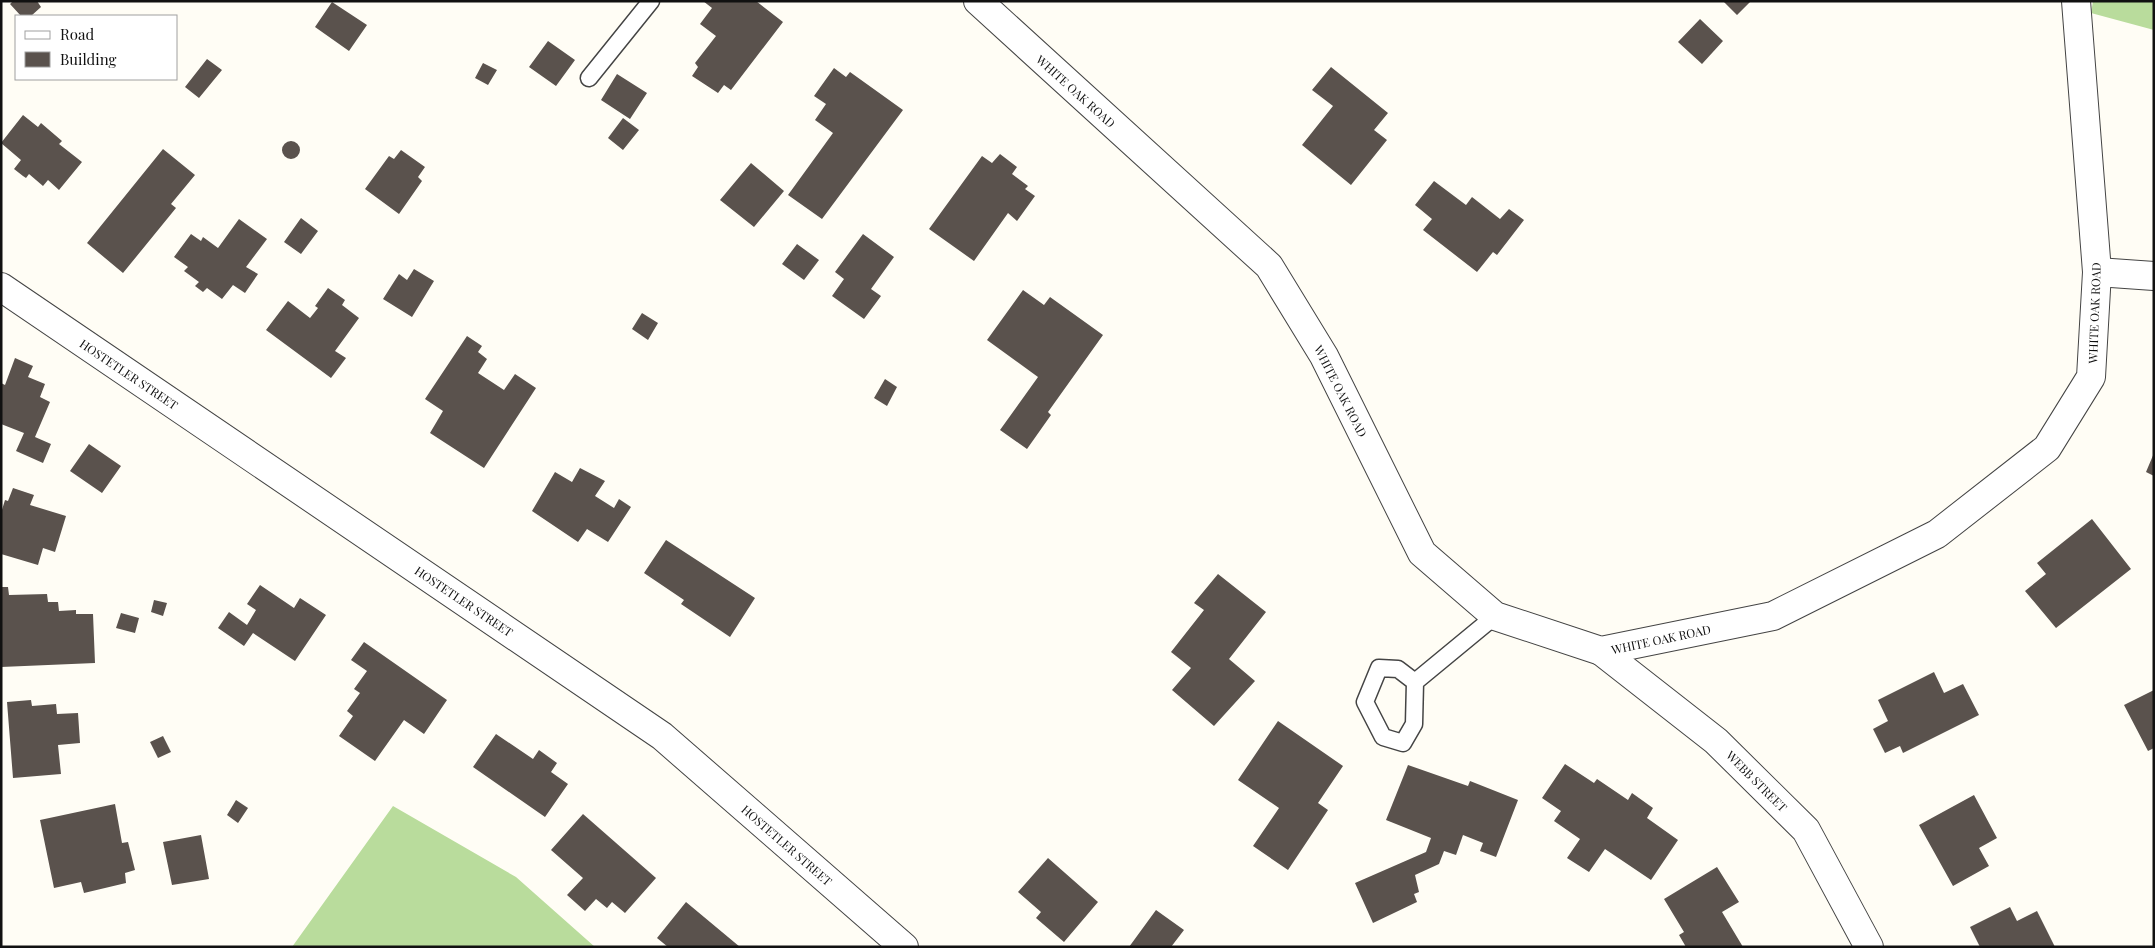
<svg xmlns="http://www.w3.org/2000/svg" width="2155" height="948" viewBox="0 0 2155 948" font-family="'Playfair Display',serif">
  <rect width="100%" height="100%" fill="#fffdf5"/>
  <path fill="#b9dc9c" d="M2093,1H2154V30L2091,13Z
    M393,806L516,877L595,947H292Z"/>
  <path fill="#5a524d" d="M13,1H37L41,7L31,16H21L10,4Z
    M703,1H756L783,22L731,90L724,85L718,93L692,76L698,67L695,63L716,36L700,24L712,8Z
    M1723,1H1751L1737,15Z
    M332,2L367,25L349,51L315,27Z
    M1700,19L1723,41L1702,64L1678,42Z
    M548,41L575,60L556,86L529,67Z
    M207,59L222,70L199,98L185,87Z
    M483,63L497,70L488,85L475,78Z
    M1331,67L1388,113L1374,130L1387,140L1351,185L1302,145L1333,106L1312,90Z
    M834,68L846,77L850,72L903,110L822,219L788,195L833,133L815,120L826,104L814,96Z
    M617,74L647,93L630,119L601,100Z
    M23,115L38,127L41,123L62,141L59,144L82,162L59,190L48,180L43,186L29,174L26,178L23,176L14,169L21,160L1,143Z
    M623,118L639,130L623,150L608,138Z
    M282 150a9 9 0 1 1 18 0a9 9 0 1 1-18 0Z
    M163,149L195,175L171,204L176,208L123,273L87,243Z
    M401,150L425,167L418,177L422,181L399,214L365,189L389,156L394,159Z
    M1000,154L1017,167L1012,174L1028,186L1025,189L1035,196L1017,221L1008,213L974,261L929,229L982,156L992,163Z
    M751,163L784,191L754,227L720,200Z
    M1434,181L1466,205L1472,197L1500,219L1509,209L1524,220L1497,255L1493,252L1477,272L1423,230L1432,219L1415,205Z
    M301,218L318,231L301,254L284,242Z
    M239,219L267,239L246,267L258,274L245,293L233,285L222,299L207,288L203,292L195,286L199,282L184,271L188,267L174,257L191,234L201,241L203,237L218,248Z
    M863,234L894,257L871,289L881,296L864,319L832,296L844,279L835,272Z
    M797,244L819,260L804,280L782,264Z
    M414,269L434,281L412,317L383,299L399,274L407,280Z
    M328,288L345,300L342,305L359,318L335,351L346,358L331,378L266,330L288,301L310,318L318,308L315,306Z
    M1023,290L1044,305L1050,297L1103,335L1048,412L1051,415L1027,449L1000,430L1038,377L987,340Z
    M642,313L658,323L648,340L632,329Z
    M467,336L482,346L478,352L487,359L478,373L504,390L515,374L536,388L484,468L430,433L443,411L425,399Z
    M15,358L33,366L28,377L45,384L40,397L50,402L35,437L51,444L43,463L16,451L24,433L1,424V383L5,385Z
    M885,379L897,387L887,406L874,398Z
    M89,444L121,466L102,493L70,471Z
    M2154,453V476L2146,472Z
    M580,468L605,481L595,496L614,508L619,499L631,507L608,542L587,529L578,542L532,511L555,472L572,482Z
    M13,488L34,495L30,505L66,516L55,552L43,548L38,565L1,554V513L5,500L8,501Z
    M2092,519L2131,569L2056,628L2025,591L2046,574L2037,563Z
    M666,540L755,598L730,637L681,604L684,600L644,573Z
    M1218,574L1266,612L1229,659L1255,681L1214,726L1172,690L1191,668L1171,652L1204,610L1194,603Z
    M260,585L294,608L300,598L326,615L295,661L253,633L244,646L218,628L229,612L247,625L256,610L247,604Z
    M1,587H8L9,595L47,594L48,602H58L59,611L76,610V614H93L95,663L1,667Z
    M154,600L167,603L163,616L151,612Z
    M121,613L139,618L135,633L116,628Z
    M364,642L447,700L424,734L404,720L375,761L339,736L353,716L347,711L360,693L354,689L367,671L351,660Z
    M1934,672L1944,693L1963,684L1979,715L1903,753L1900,746L1885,753L1873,729L1888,721L1878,700Z
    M2154,690V748L2148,751L2124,705Z
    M31,700L32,706L56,704L57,714L78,713L80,743L58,745L61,774L13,778L7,702Z
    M1278,721L1343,766L1318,803L1328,810L1288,870L1253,846L1279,808L1238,780Z
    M496,734L533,759L539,750L557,763L551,772L568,784L545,817L473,767Z
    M163,736L171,752L158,758L150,742Z
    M1565,764L1594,783L1597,779L1628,800L1632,793L1653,808L1647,818L1678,840L1651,880L1605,849L1589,872L1567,858L1580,839L1554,821L1561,811L1542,798Z
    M1408,765L1468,786L1470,781L1518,800L1496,857L1480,851L1483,843L1463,835L1456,855L1444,851L1439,864L1415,875L1419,892L1414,894L1417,902L1373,923L1355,883L1426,852L1431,838L1386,820Z
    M1974,795L1997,838L1979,848L1989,866L1953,886L1919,825Z
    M236,800L248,808L238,823L227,815Z
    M115,804L122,843L128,842L135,870L125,873L126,883L84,893L81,882L54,888L40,820Z
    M583,814L656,878L625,913L612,902L607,908L596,899L585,911L567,895L583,878L551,850Z
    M201,835L209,879L172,885L163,842Z
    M1048,858L1098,902L1064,942L1036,918L1041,912L1018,892Z
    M1717,867L1739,902L1722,912L1743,947H1686L1679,935L1684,932L1664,899Z
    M686,902L740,947H668L657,938Z
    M2010,907L2017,921L2037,911L2055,947H1980L1970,927Z
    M1156,910L1184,930L1171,947H1129Z"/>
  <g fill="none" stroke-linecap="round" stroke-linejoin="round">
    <g stroke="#444" stroke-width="19">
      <path id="service" d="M589,78L651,1
        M1415,682L1398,669L1379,668L1365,702L1383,737L1403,743L1414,724L1415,682L1495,616"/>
    </g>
    <g stroke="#444" stroke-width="30">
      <path id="minor" d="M2097,272L2154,276
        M1,287L662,736L904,947
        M1601,651L1716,741L1806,830L1869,947"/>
    </g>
    <g stroke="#444" stroke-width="30">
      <path id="tertiary" d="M978,1L1269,266L1324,356L1422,553L1495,616L1601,651L1773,616L1937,534L2047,448L2091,377L2097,272L2076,1"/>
    </g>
    <use href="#service" stroke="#fff" stroke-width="16"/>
    <use href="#minor" stroke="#fff" stroke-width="28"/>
    <use href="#tertiary" stroke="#fff" stroke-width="28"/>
  </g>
  <g text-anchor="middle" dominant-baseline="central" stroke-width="5" stroke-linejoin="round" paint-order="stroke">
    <g font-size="12" fill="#111" stroke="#fff">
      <text transform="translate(1076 91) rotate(42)">WHITE OAK ROAD</text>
      <text transform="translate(2094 313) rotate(-88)">WHITE OAK ROAD</text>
      <text transform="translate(129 374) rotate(34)">HOSTETLER STREET</text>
      <text transform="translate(1341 391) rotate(63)">WHITE OAK ROAD</text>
      <text transform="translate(464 601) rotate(34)">HOSTETLER STREET</text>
      <text transform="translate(1661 639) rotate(-12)">WHITE OAK ROAD</text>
      <text transform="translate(1757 781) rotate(45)">WEBB STREET</text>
      <text transform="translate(787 845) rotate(41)">HOSTETLER STREET</text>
    </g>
  </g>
  <rect width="2155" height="948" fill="none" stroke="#111111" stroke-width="5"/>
  <rect x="15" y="15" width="162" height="65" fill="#ffffff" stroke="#a0a0a0"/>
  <rect x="25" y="31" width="25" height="8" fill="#ffffff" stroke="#a0a0a0"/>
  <text x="60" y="40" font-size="15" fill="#111111">Road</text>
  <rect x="25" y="52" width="25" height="15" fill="#5a524d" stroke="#a0a0a0"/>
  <text x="60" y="65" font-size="15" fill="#111111">Building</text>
</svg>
